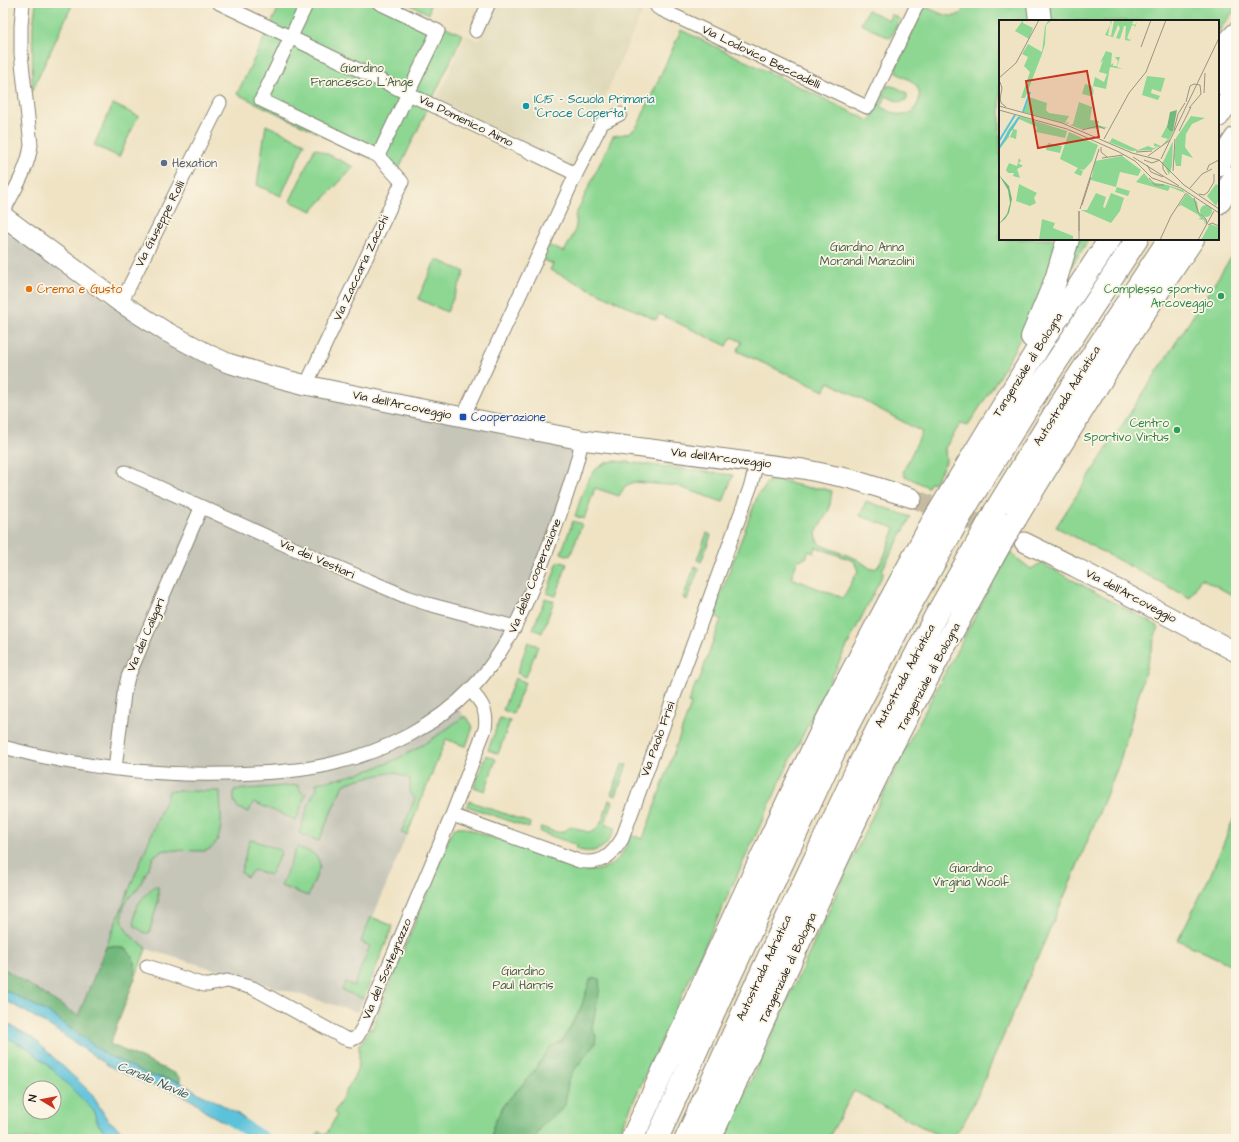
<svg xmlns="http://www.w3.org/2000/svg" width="1239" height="1142" viewBox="0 0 1239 1142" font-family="'Architects Daughter',sans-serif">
  <rect width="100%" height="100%" fill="#fcf5e5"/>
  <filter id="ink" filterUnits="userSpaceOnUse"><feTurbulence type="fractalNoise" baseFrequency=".025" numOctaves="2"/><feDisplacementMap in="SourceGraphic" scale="8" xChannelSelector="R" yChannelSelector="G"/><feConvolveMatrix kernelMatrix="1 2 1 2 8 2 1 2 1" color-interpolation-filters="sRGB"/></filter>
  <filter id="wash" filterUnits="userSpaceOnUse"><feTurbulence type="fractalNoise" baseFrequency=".012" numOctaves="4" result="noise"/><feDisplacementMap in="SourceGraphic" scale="16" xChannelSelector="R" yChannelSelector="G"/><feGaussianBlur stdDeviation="0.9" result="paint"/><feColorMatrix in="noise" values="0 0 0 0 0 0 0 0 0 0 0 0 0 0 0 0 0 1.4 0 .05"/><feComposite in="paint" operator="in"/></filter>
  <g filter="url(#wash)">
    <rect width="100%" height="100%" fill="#efe3c4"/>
    <path fill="#ded8b7" d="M497,3H646L574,168L436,100L466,35L479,40Z"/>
    <path fill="#c5c5b8" d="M3,226L63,272L174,342L203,361L582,440L515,627L455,704L464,716L467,717L472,724L473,728L466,746H464L446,739L373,917L393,926L358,1012L146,949L111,935L78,1016L3,968Z"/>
    <path fill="#8dd793" stroke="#547a58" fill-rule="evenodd" d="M36,3H73L32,91L33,26Z
      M281,3H395L463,35L398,171L237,94Z
      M407,3H430L429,14Z
      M926,3H930L928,8C942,14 960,25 967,3H1029L1031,21H1000V239H1060C1050,267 1040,298 1027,325C1010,359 990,393 968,425L961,423L945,448L946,462L934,483L931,482L928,487L905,476L903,472L922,432L829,382L824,391L737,351L742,342L732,337L727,346L659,314L656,320L550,270L553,264L542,259L548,245L564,252C569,242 580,227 575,216L613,136C626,133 630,136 639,123L681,30L870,121L887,86C893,85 903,90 907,94V99C901,105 893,99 886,96L881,107C888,110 897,116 905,115C918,112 924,94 915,84C910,79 902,77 896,72V67Z
      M1047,3H1236V8L1218,32V21H1049Z
      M868,10L889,20L891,14L900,19L891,37L890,38L861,24Z
      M113,104L138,116L119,157L94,145Z
      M266,125L305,143L281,196L257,185Z
      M315,148L354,167L312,211L290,201Z
      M1074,239H1089L1069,270Z
      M1236,250V597L1201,578L1190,598L1056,527Z
      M436,259L465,272L447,312L418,299Z
      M614,461L627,462L733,475L723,502L677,486L634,482L625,486L619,496L595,488L584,519L575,516C583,494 587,464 614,461Z
      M773,480L788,482L792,484L810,488H820L832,491L829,510L816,533L818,542L821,545L857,559L871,569L877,568L884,557L895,528L860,516L866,501L911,517L882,570L884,572L786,769L616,1139H314L319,1131L326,1135L337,1115L334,1113L356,1073L359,1062V1044L363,1041L369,1029H372L451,833C454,828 457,826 463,827L586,871C613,871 622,858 631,835L643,839L691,704L688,703L696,683L698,684L721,619L713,615L759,492H762L767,482ZM816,547L854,561L858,571L843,598L791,578L798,560L806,558L809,551L814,553Z
      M573,521L582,524L570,556L561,553Z
      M707,533L711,535L701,562L697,560Z
      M1009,552L1031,569L1041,563L1158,626L1119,764L1071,881L978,1094C972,1106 959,1139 945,1139L854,1091L828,1139H724L868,825L917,726Z
      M558,561L567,564L556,596L547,593Z
      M695,566L699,568L687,600L683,598Z
      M545,598L554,601L542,633L533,629Z
      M528,642L538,646L526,677L517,673Z
      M515,678L525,682L513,714L503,710Z
      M463,717H467L473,727L466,746H464L446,739L407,835L401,833L415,798L410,794V779L394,772L359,779L347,783L342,787L319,841L299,833L312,796L317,789L316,783C377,773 414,754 463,717Z
      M500,718L510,721L498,754L488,750Z
      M486,755L496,759L485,791L474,787Z
      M623,763L627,764L616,796L611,794Z
      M298,785L301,792L306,794L296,820L253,802L249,812L238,808L234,801V790Z
      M169,791H220C220,810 227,844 205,851L164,850L154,856C149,866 145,877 139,886C136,892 130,895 127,901C115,921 127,936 145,946L146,949L135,978V962L113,946L106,947Z
      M609,800L613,802L605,824L615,828C608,847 596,856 576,849L577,845L540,832L541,827C552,831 562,836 571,826C577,828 584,832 590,832C601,832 606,809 609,800Z
      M469,801L530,823L529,828L467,806Z
      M1236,813V967L1178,940L1210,876Z
      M253,840L280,850L281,853L270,875L253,870L247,877L241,873L249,841Z
      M297,847C308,852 320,853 320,867L308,896L281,886Z
      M153,887H158V902L149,933H145L135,926C132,907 141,900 153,887Z
      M371,917L393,926L363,999L342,990L345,982L354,986L370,946L361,942Z
      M3,1036L28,1048L53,1070L93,1110L99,1125L111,1139H3ZM30,1088H54V1112H30Z"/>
    <path fill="#72b87d" stroke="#476a4c" d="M113,946L127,949L135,962V978L110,1044L176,1074L180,1078V1082L149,1075L107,1055L51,1014L3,989V968L78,1016L106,947Z
      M594,977L599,979L600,989L592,1028L596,1036L595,1044L572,1073L568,1082L565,1105L559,1112L542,1125L535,1139H492L493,1126L504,1104L524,1083L536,1068L550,1047L562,1041L580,1010L590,980Z"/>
    <path fill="#5cc2da" stroke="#3c6f7b" d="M3,989L51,1014L107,1055L149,1075L180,1082L202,1095L210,1098L238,1114L251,1124L242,1132L204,1111L198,1104L174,1091L144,1083L109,1066L47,1024L3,999Z
      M3,1021L33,1038L91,1093L107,1119L123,1132L139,1139H111L99,1125L93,1110L53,1070L28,1048L3,1036Z"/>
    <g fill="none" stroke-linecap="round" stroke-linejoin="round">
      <path stroke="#5cc2da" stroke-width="14" d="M231,1119L263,1139"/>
    </g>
  </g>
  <g filter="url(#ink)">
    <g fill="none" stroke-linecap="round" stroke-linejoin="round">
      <path stroke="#c5bba2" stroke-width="19" stroke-dasharray="19 10" stroke-linecap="butt" d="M912,498L1001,532"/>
      <g stroke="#868070" stroke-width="15">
        <path id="street" d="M219,3L576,174
          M307,3L261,100L378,156L438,31L379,3
          M656,3L657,7L660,9L867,107L869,105L918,3
          M476,31L489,3
          M3,212C14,191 28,169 31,145L21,54V26L23,3
          M121,303L220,103
          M306,385L402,182L378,156
          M463,417L576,174L602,123L620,114
          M125,472L288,546L407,597L428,604L515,627
          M3,747C85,769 170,778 255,773C282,772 309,770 335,763C385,751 436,726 472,688C514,644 534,585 555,529C565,499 576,471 582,440
          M115,769L124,694L128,677L201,508
          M452,815L579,861C600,865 611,857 622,839L751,485L757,462
          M147,966L204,985H209L227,981L253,988L344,1038L351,1040L357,1037L363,1027L452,815L485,729C488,712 482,702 470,690"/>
      </g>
      <g stroke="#868070" stroke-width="21">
        <path id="secondary" d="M3,216L121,303L165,331L210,355L228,363L264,374L306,385L412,407L582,440L803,469L851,479L912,498
          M1024,542L1075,567L1236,652"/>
      </g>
      <g stroke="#868070" stroke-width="24">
        <path id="highway" d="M1038,3L1040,21
          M1218,53L1236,34
          M1218,83L1236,56
          M1218,116L1236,90
          M1218,165L1236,138
          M1218,203L1236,176
          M1032,337L1056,279L1068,239
          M949,495L1040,345L1110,239
          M968,503L1042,384L1137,239
          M995,511L1064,398L1169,239
          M1016,518C1073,424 1131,330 1193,239
          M632,1139C695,1002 756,865 822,730C857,660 895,591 932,523
          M657,1139L725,987L833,754L911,604L952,531
          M686,1139L750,997L857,769L935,617L978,542
          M710,1139C764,1020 817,900 874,782C913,702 956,626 998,548"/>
      </g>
      <use href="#street" stroke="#fff" stroke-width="13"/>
      <use href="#secondary" stroke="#fff" stroke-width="19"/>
      <use href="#highway" stroke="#fff" stroke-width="22"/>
      <g stroke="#868070" stroke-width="24" stroke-linecap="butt">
        <path id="highway-bridge" d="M932,523L949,495
          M952,531L968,503
          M978,542L995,511
          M998,548L1016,518"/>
      </g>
      <use href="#highway-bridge" stroke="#fff" stroke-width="22"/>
    </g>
  </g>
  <circle fill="#0f9aa8" stroke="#fcf5e5" stroke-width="1.5" cx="526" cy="106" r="4"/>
  <circle fill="#5c6f8a" stroke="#fcf5e5" stroke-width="1.5" cx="164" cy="163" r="4"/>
  <circle fill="#e8710a" stroke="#fcf5e5" stroke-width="1.5" cx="29" cy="289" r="4"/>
  <g fill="#2e9e5b" stroke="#fcf5e5" stroke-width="1.5">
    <circle cx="1221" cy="296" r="4"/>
    <circle cx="1177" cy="430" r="4"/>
  </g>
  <rect fill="#1a4fb4" stroke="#fcf5e5" stroke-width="1.5" x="459" y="413" width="8" height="8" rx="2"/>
  <g text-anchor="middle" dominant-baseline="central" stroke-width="3.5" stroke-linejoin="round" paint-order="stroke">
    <g font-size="12" fill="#1c1c1c" stroke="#fcf5e5">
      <text transform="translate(761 57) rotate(26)">Via Lodovico Beccadelli</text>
      <text transform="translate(466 121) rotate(26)">Via Domenico Aimo</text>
      <text transform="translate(160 224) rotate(-63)">Via Giuseppe Rolli</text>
      <text transform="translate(361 268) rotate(-65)">Via Zaccaria Zacchi</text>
      <text transform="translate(1028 365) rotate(-58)">Tangenziale di Bologna</text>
      <text transform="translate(1067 396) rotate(-58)">Autostrada Adriatica</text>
      <text transform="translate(402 405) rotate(12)">Via dell'Arcoveggio</text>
      <text transform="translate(721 458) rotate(7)">Via dell'Arcoveggio</text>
      <text transform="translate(317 559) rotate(24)">Via dei Vestiari</text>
      <text transform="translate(535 576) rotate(-68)">Via della Cooperazione</text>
      <text transform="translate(1131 596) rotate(28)">Via dell'Arcoveggio</text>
      <text transform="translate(146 635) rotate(-67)">Via dei Caligari</text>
      <text transform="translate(905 676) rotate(-62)">Autostrada Adriatica</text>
      <text transform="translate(929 677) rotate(-62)">Tangenziale di Bologna</text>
      <text transform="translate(658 739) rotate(-70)">Via Paolo Frisi</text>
      <text transform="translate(764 968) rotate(-65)">Autostrada Adriatica</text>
      <text transform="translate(788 968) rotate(-65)">Tangenziale di Bologna</text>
      <text transform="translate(387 969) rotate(-67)">Via del Sostegnazzo</text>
    </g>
    <g font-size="12" fill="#445d46" stroke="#fcf5e5">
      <text x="362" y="68">Giardino<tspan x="362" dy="14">Francesco L'Ange</tspan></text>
      <text x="867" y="247">Giardino Anna<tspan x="867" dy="14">Morandi Manzolini</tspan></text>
      <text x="971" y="868">Giardino<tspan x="971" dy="14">Virginia Woolf</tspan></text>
      <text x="523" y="971">Giardino<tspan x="523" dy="14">Paul Harris</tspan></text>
    </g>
    <g font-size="12" fill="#0d838f" stroke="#fcf5e5" text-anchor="start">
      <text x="534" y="99">IC15 - Scuola Primaria<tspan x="534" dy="14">"Croce Coperta"</tspan></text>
    </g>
    <g font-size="12" fill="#4e5e75" stroke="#fcf5e5" text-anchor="start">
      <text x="172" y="163">Hexation</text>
    </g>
    <g font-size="12" fill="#c56008" stroke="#fcf5e5" text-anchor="start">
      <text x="37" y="289">Crema e Gusto</text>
    </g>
    <g font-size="12" fill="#27864d" stroke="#fcf5e5" text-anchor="end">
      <text x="1213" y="289">Complesso sportivo<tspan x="1213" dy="14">Arcoveggio</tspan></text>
      <text x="1169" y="423">Centro<tspan x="1169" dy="14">Sportivo Virtus</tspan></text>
    </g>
    <g font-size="12" fill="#164399" stroke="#fcf5e5" text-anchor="start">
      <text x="471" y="417">Cooperazione</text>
    </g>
    <g font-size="13" font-style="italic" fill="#365e68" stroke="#fcf5e5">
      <text transform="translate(153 1080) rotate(23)">Canale Navile</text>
    </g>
  </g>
  <g transform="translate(999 20)">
    <rect width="220" height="220" fill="#efe3c4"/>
    <path d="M24,0V3L34,8L30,19L16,11ZM53,0L47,5L46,24L43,34L26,78H22L31,52L25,46L29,37L23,34L29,24L43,32L46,6L49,1ZM111,0H135L133,4L136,5L138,2L135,10L136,6L133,5L128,18L131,20L133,16L131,21L126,20L127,6H125L121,19L117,18L121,8L119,5L114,17L117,18L106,15L111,5L109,15L112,16L115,1L113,0L112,5ZM107,31L113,33L112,45L114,43V46H118L119,41L116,37H121L118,47L124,49L111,47L107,69L94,66L96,57L105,62L108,54L100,52L104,40L101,43ZM148,56L166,58L162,72L153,69L152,73L161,76L159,80L143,75ZM86,64L93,66L95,72L92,71L95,73L91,76L83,74ZM30,77L48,83L47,90L50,93L70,96L66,103L70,102L69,104L24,92ZM80,82L93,87L91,100L100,101L99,105L109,108L81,109L71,105L74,104ZM20,96L68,111L66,118L37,112L38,107L20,99L14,109L18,110L17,119L11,117L14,110H11L10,117L0,130L9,110ZM192,96L206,98L193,104L187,114L186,127L194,138L183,134L182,146H177L175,137L177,118ZM168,106L175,110L171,118L168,122L162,126L153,130L132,131L107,121L111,122L113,118L139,130L149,126L154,128L160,127L155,126V123L162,126L169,119L162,117ZM70,112L99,125L93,141L85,150L80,149L84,151L82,156L75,153L79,148L61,139ZM174,121L173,146L170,155L164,142ZM49,123L63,126L61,133L47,130ZM123,136L142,150L139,156L121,152L117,167L92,160L96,141ZM20,138L22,141L19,143L24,146L18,149L21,158L14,156L15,153H9L7,150L10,143L18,146ZM145,153L152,162L168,165L184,170L186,173L171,167L169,171L137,162ZM20,164L38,173L35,178L37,183L31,186L17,181ZM217,164L220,166V180L217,186L208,176ZM118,167L131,171L129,176L116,172ZM97,173L107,177L104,187L106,188L112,173L125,178L121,191L112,203L82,190H88ZM188,173L198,182L200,193L207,200L206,205L205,200L199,199L202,198L198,194L182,185L179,187ZM201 191a6 6 0 1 1 12 0a6 6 0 1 1-12 0ZM43,199L56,203L54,208L74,216V220H40ZM211,204L220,207V220H202Z" fill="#8dd793"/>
    <path d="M178,90L174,111H171L168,107L171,92ZM0,155L10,166L13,179L10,193L6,199L0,204L8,194L11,183L9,170Z" fill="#72b87d"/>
    <path fill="none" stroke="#5cc2da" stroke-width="2" d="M24,92L31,72M0,121L16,95M0,128L20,97"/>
    <path fill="none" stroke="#9b9381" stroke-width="1" d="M142,27L152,0M0,58L17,43L40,0M205,73L206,53M1,77L2,83L7,87M1,79L3,68L1,62M187,82L191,66L195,64L201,65L202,74L190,88M0,86L63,103L133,133L160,140L185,165L220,189M0,90L68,109L120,132L136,141L153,158L182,168L220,193M83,110L99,106L106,109M175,110L179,94L186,83M180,111L192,87M105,119L130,73L147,52L167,0M102,127V132L108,137M137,132L153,131M149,136L171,120M134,137L180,166M103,138L124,135M162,139L220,18M145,140L153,143L161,140M164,142V149L168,155M148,145L152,152L164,157M208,150L210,145L220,140M174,151L176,119M150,158L156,165H165M191,168L203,154L213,149M200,174L205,175L209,172L215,162V154M195,178L199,192L207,199L208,204M83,185L92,157M81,189L100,129M209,205L213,203L220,206M80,211V191M80,220V191M161,220L172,196L187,173M199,220L215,191"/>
    <path fill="#c8321e" fill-opacity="0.15" stroke="#c8321e" stroke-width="2" d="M88,51L100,117L39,128L27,61Z"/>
    <rect width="220" height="220" fill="none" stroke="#1c1c1c" stroke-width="2"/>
  </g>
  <rect width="1239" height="1142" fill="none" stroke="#fcf5e5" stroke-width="16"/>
  <g transform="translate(42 1100) rotate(280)"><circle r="19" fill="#fcf5e5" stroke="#a29e95"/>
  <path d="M0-3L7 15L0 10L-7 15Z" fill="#c8321e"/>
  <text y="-6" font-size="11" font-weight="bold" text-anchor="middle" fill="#1c1c1c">N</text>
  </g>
</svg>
